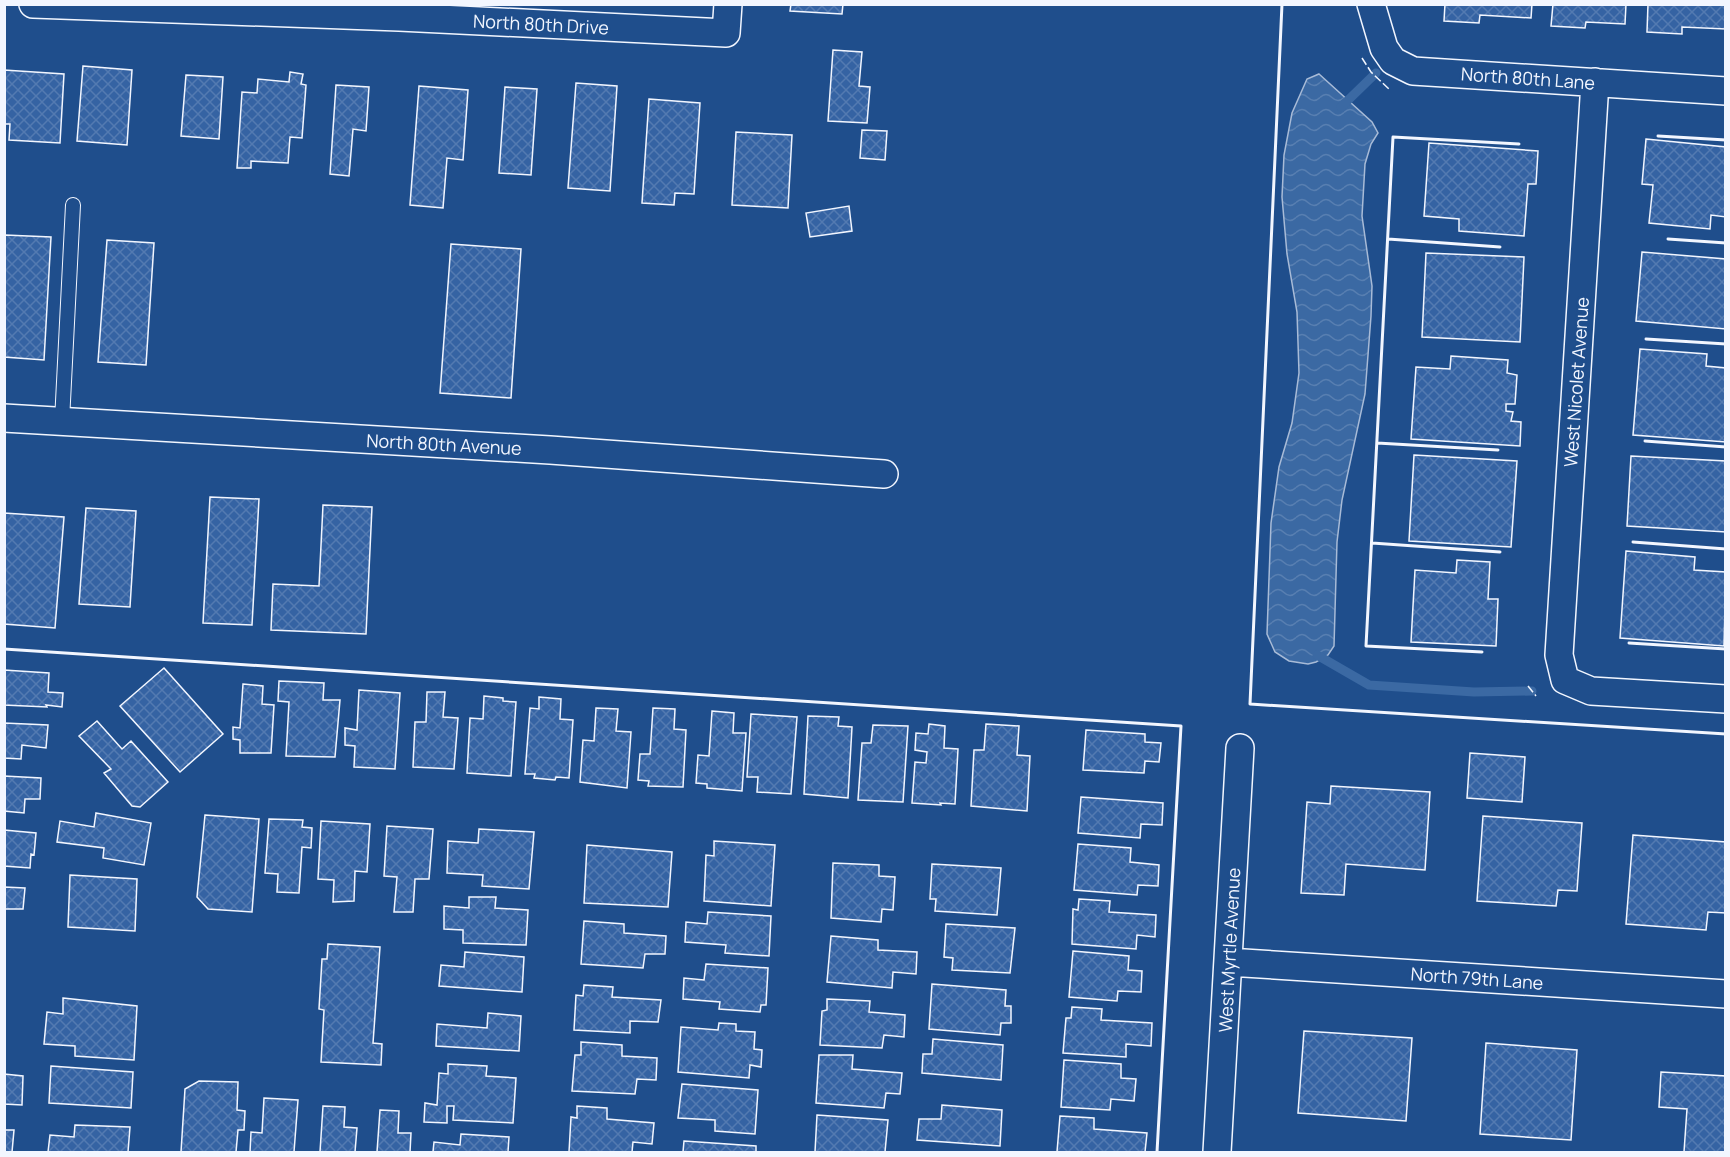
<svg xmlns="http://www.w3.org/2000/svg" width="1730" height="1157" viewBox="0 0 1730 1157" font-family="Manrope,sans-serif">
  <defs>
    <pattern id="water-waves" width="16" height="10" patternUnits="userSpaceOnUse" patternTransform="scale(1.5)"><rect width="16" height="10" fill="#3b69a3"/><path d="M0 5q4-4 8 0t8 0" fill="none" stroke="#587fb1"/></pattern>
    <pattern id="building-cross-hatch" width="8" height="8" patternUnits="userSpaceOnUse" patternTransform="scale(1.5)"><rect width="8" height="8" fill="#3563a3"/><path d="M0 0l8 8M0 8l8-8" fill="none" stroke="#537ab1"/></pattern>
  </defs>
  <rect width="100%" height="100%" fill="#1f4e8c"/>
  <path fill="url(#water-waves)" stroke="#a8bbd7" stroke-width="1.5" d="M1319,74L1372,122L1378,133L1371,144L1365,164L1362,216L1372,286L1371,316L1365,394L1342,500L1337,542L1334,646L1328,655L1316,662L1308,664L1289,661L1275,652L1267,634L1271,523L1279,467L1292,423L1299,373L1297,312L1287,254L1282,197L1284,155L1292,113L1307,79Z"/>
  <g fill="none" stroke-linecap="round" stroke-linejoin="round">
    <path stroke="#3b69a3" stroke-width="9" d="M1341,107L1376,73
      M1317,655L1369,685L1474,692L1532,691"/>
  </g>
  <path fill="url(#building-cross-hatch)" stroke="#f2f6ff" stroke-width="1.5" d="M791,4H843L842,14L790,11Z
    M1445,4H1532L1531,18L1480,15L1479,23L1444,21Z
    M1553,4H1626L1625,24L1586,22L1585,28L1551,26Z
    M1648,4H1726V29L1682,27V34L1647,32Z
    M833,50L862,52L859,86L870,87L867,123L828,121Z
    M83,66L132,70L127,145L77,141Z
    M4,70L64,74L60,143L9,140L10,124H4Z
    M290,72L303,74L301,84L306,85L302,138L290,137L288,163L251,161V168H237L242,92L257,93L258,79L289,82Z
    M186,75L223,77L219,139L181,136Z
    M576,83L617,86L610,191L568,188Z
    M336,85L369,87L366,131L353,129L349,176L330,174Z
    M419,86L468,90L463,160L447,158L443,208L410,205Z
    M505,87L537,89L531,175L499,173Z
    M649,99L700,103L694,194L675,193L674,205L642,203Z
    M862,130L887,131L885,160L860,158Z
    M736,132L792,135L788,208L732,205Z
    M1646,139L1726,147V217L1711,215L1710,229L1649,223L1653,185L1642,184Z
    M1429,143L1538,151L1536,184H1528L1524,236L1459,231V219L1424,216Z
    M849,206L852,231L810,237L806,213Z
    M5,235L51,237L44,360L4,357Z
    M107,240L154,243L146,365L98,362Z
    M451,244L521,249L511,398L440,393Z
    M1642,252L1726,259V329L1636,321Z
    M1426,253L1524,257L1520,342L1422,337Z
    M1640,349L1707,354L1706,366L1726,368V442L1633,435Z
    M1451,356L1508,360L1507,373L1517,375L1515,404H1506V411L1513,412L1511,421L1521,422L1520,446L1411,439L1416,367L1450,369Z
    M1414,455L1517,461L1511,547L1409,541Z
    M1631,456L1726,461V532L1627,526Z
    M210,497L259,499L252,625L203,623Z
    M323,505L372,507L366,634L271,630L273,584L319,586Z
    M86,508L136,511L130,607L79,604Z
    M4,513L64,517L55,628L4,624Z
    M1626,551L1695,557L1694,570L1726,572L1724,646L1620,638Z
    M1457,560L1490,562L1488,599H1498L1496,646L1411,642L1415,570L1456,573Z
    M164,668L223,734L180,772L120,706Z
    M4,670L49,673L48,692L63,693L62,707L46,705L47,707L4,705Z
    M279,681L324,683L323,700H340L335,757L286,756L289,702L278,701Z
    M243,684L263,686L262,704L274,705L271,753H240V740L233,739V727L240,728Z
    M359,690L400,693L395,769L354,767L355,746L345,745V728L357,730Z
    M427,692H445L443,717L458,718L454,769L413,767L415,722H426Z
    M484,696L503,698V701L516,702L511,776L467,773L470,718L483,719Z
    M539,697L561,699L560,719L573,720L569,778L556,777L555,780L534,778L535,774H525L530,708L539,709Z
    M596,708L618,709L616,731L631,732L627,788L580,782L583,740L594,741Z
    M653,708L675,709L674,729L686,730L683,787L648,786L649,781L638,780L640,754H650Z
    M712,711L734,713L733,733H746L742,791L707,788V784L696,783L698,755L709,756Z
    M751,714L797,717L791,794L757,792L758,777H747Z
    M808,716L839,717L838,726L852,727L848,798L804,794Z
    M97,721L122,749L131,741L168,782L140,807L132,806L104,773L111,769L79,736Z
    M4,723L48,725L46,748L22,745L21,759L4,758Z
    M929,724L945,726L944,748L958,749L955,804L940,803L941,805L912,803L915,762L926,763L927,752L915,750L916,733L928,734Z
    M986,724L1019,726L1017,755L1030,756L1027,811L971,806L974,750H984Z
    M873,725L908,726L903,802L858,800L862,743H871Z
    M1086,730L1145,734V742L1161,743L1159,762L1145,761L1144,773L1083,770Z
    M1470,753L1525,757L1522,802L1467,798Z
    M4,776L41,778L40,799H25L24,813L4,811Z
    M1331,786L1430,792L1425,870L1346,864L1344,895L1301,893L1307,802L1330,804Z
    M1081,797L1163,803L1162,825L1141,824L1140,838L1078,833Z
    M96,813L151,823L144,865L103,858L104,848L57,842L60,821L94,827Z
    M205,815L259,819L252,912L208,909L197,897Z
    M1483,816L1582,823L1577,891L1558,890L1556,906L1477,901Z
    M269,819L303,820L302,827L312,828L311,848L302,847L299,893L277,892L278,874L265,873Z
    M321,821L370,824L367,872L355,871L354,901L333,902L334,880L318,879Z
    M387,826L433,829L429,879H415L413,912H394L397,877L384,876Z
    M479,829L534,832L529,889L482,886L483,875L447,873L448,841L478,843Z
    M4,830L36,833L34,855L31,854L30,868L4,866Z
    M1633,835L1726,842V913L1708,912L1706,930L1626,924Z
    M714,841L775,845L771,906L704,901L706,855L714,856Z
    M1078,844L1131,848L1130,862L1159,865L1158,886L1138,885L1137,895L1074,890Z
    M587,845L672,852L668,907L584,903Z
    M833,863L879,865V876L895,877L893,910L882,909L881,922L831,918Z
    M932,864L1001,868L997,915L935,911L936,899H930Z
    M70,875L137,879L135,931L68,927Z
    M4,887L25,888L23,909H5L4,916Z
    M469,897H496L495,908L528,910L526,945L463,943V930L444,929V906L469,908Z
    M1079,899L1110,901L1109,912L1156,915L1155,937L1137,935L1136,949L1072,944L1073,909L1078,910Z
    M708,912L771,916L769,956L725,953L726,945L685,942L686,922L707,924Z
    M584,921L624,924V933L666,936L665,954H645L643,968L581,964Z
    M946,924L1015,928L1010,973L952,970L953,958L944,957Z
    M831,936L878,940V950L917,952L916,974L893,972L892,988L827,982Z
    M328,944L380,947L373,1043L382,1044L381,1065L321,1062L324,1010L319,1009L322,959H327Z
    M1073,951L1129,956L1128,970L1142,971L1141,992L1118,991L1117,1001L1069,997Z
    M465,952L524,957L522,992L439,986L441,965L464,967Z
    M706,964L768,968L766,1005H761L760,1012L719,1009L720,1002L683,999L684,978L704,980Z
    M932,984L1006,990L1005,1006H1011V1023H1001L1000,1035L929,1029Z
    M584,985L613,987L612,997L661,1000L658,1022L630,1021V1033L574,1030L576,995L583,996Z
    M63,998L137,1006L134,1060L75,1056V1046L44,1044L47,1012L63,1014Z
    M827,999L870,1001L869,1012L905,1015L904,1037L884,1035L882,1048L820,1045L822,1011L827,1010Z
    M1072,1007L1102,1009L1101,1020L1152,1023L1151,1046L1126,1044V1057L1063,1053L1066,1018H1071Z
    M488,1013L521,1016L519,1051L436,1046L437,1024L487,1028Z
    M719,1023L736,1024V1031L755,1032L754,1049L762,1050L761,1067L750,1065L749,1078L678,1072L681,1027L718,1030Z
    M1304,1031L1412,1038L1406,1121L1298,1113Z
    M933,1039L1003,1045L1001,1080L922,1073L923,1054H932Z
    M581,1042L622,1045V1056L657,1058L656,1080L637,1079L635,1094L572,1091L575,1055H581Z
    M1486,1043L1577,1050L1571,1140L1480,1134Z
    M819,1055H853L852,1069L902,1073L900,1094L886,1093L884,1108L816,1103Z
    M1064,1060L1121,1064V1078L1136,1079L1134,1101L1111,1099L1110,1110L1061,1107Z
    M448,1064L487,1066L486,1076L516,1078L513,1123L453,1120L454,1106H447V1123L424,1122L425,1103L437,1105L439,1073L448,1074Z
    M51,1066L133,1072L131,1108L49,1103Z
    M1661,1072L1726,1076V1152H1684L1687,1109L1659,1107Z
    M4,1074L23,1076L22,1105L4,1104Z
    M199,1081L238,1082L237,1110L245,1111L244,1130H238L236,1152H181L185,1089Z
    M682,1084L758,1090L755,1134L715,1131V1120L678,1118Z
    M264,1098L298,1100L294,1152H250L251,1132L262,1133Z
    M942,1105L1002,1110L1000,1146L917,1140L919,1119H941Z
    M323,1106L345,1107L344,1127L357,1128L355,1152H320Z
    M577,1106L607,1108V1119L654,1123L652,1144L633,1142L632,1152H569L571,1117L577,1118Z
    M380,1110L399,1111L398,1133H411L410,1152H377Z
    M817,1115L888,1120L885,1152H815Z
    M1060,1116L1094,1118V1129L1147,1133L1145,1152H1057Z
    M75,1125L130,1127L128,1152H48L50,1135L74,1137Z
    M4,1130H14L12,1152H4Z
    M461,1134L509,1137L508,1152H433L434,1142L460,1145Z
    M684,1141L756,1146V1152H683Z"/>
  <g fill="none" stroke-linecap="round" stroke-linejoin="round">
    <g stroke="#f2f6ff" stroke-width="16">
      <path id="lane" d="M62,421L73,205"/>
    </g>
    <g stroke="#f2f6ff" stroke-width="30">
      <path id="street" d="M33,4L399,17L726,33L728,4
        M1371,4L1384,48L1393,61L1413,71L1726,91
        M1595,82L1559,655L1565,680L1591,691L1726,699
        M4,418L550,450L884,474
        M1228,962L1726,994
        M1217,1152L1240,748"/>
    </g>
    <use href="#lane" stroke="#1f4e8c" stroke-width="14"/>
    <use href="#street" stroke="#1f4e8c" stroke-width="27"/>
    <path stroke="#f2f6ff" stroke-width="1.5" stroke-dasharray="8 3" stroke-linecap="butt" d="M1362,58L1371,72L1389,89
      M1528,686L1536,696"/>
    <path stroke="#f2f6ff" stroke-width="3" d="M1282,4L1250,704L1726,734
      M1658,136L1726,140
      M1388,239L1500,247
      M1668,239L1726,243
      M1646,339L1726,344
      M1645,441L1726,447
      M1377,443L1498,450
      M1633,542L1726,549
      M1372,543L1500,552
      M1629,643L1726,649
      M4,649L1181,726L1157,1152
      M1482,652L1366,646L1393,137L1519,144"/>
  </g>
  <g text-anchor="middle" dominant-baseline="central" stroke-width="4.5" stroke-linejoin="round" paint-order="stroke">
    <g font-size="18" fill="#f2f6ff" stroke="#1f4e8c">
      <text transform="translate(541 24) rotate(3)">North 80th Drive</text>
      <text transform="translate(1528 78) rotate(4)">North 80th Lane</text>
      <text transform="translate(1576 382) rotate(-86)">West Nicolet Avenue</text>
      <text transform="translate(444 444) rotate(3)">North 80th Avenue</text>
      <text transform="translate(1229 950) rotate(-87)">West Myrtle Avenue</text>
      <text transform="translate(1477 978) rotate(4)">North 79th Lane</text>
    </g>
  </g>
  <rect width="1730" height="1157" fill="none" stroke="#f2f6ff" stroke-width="12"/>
</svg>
